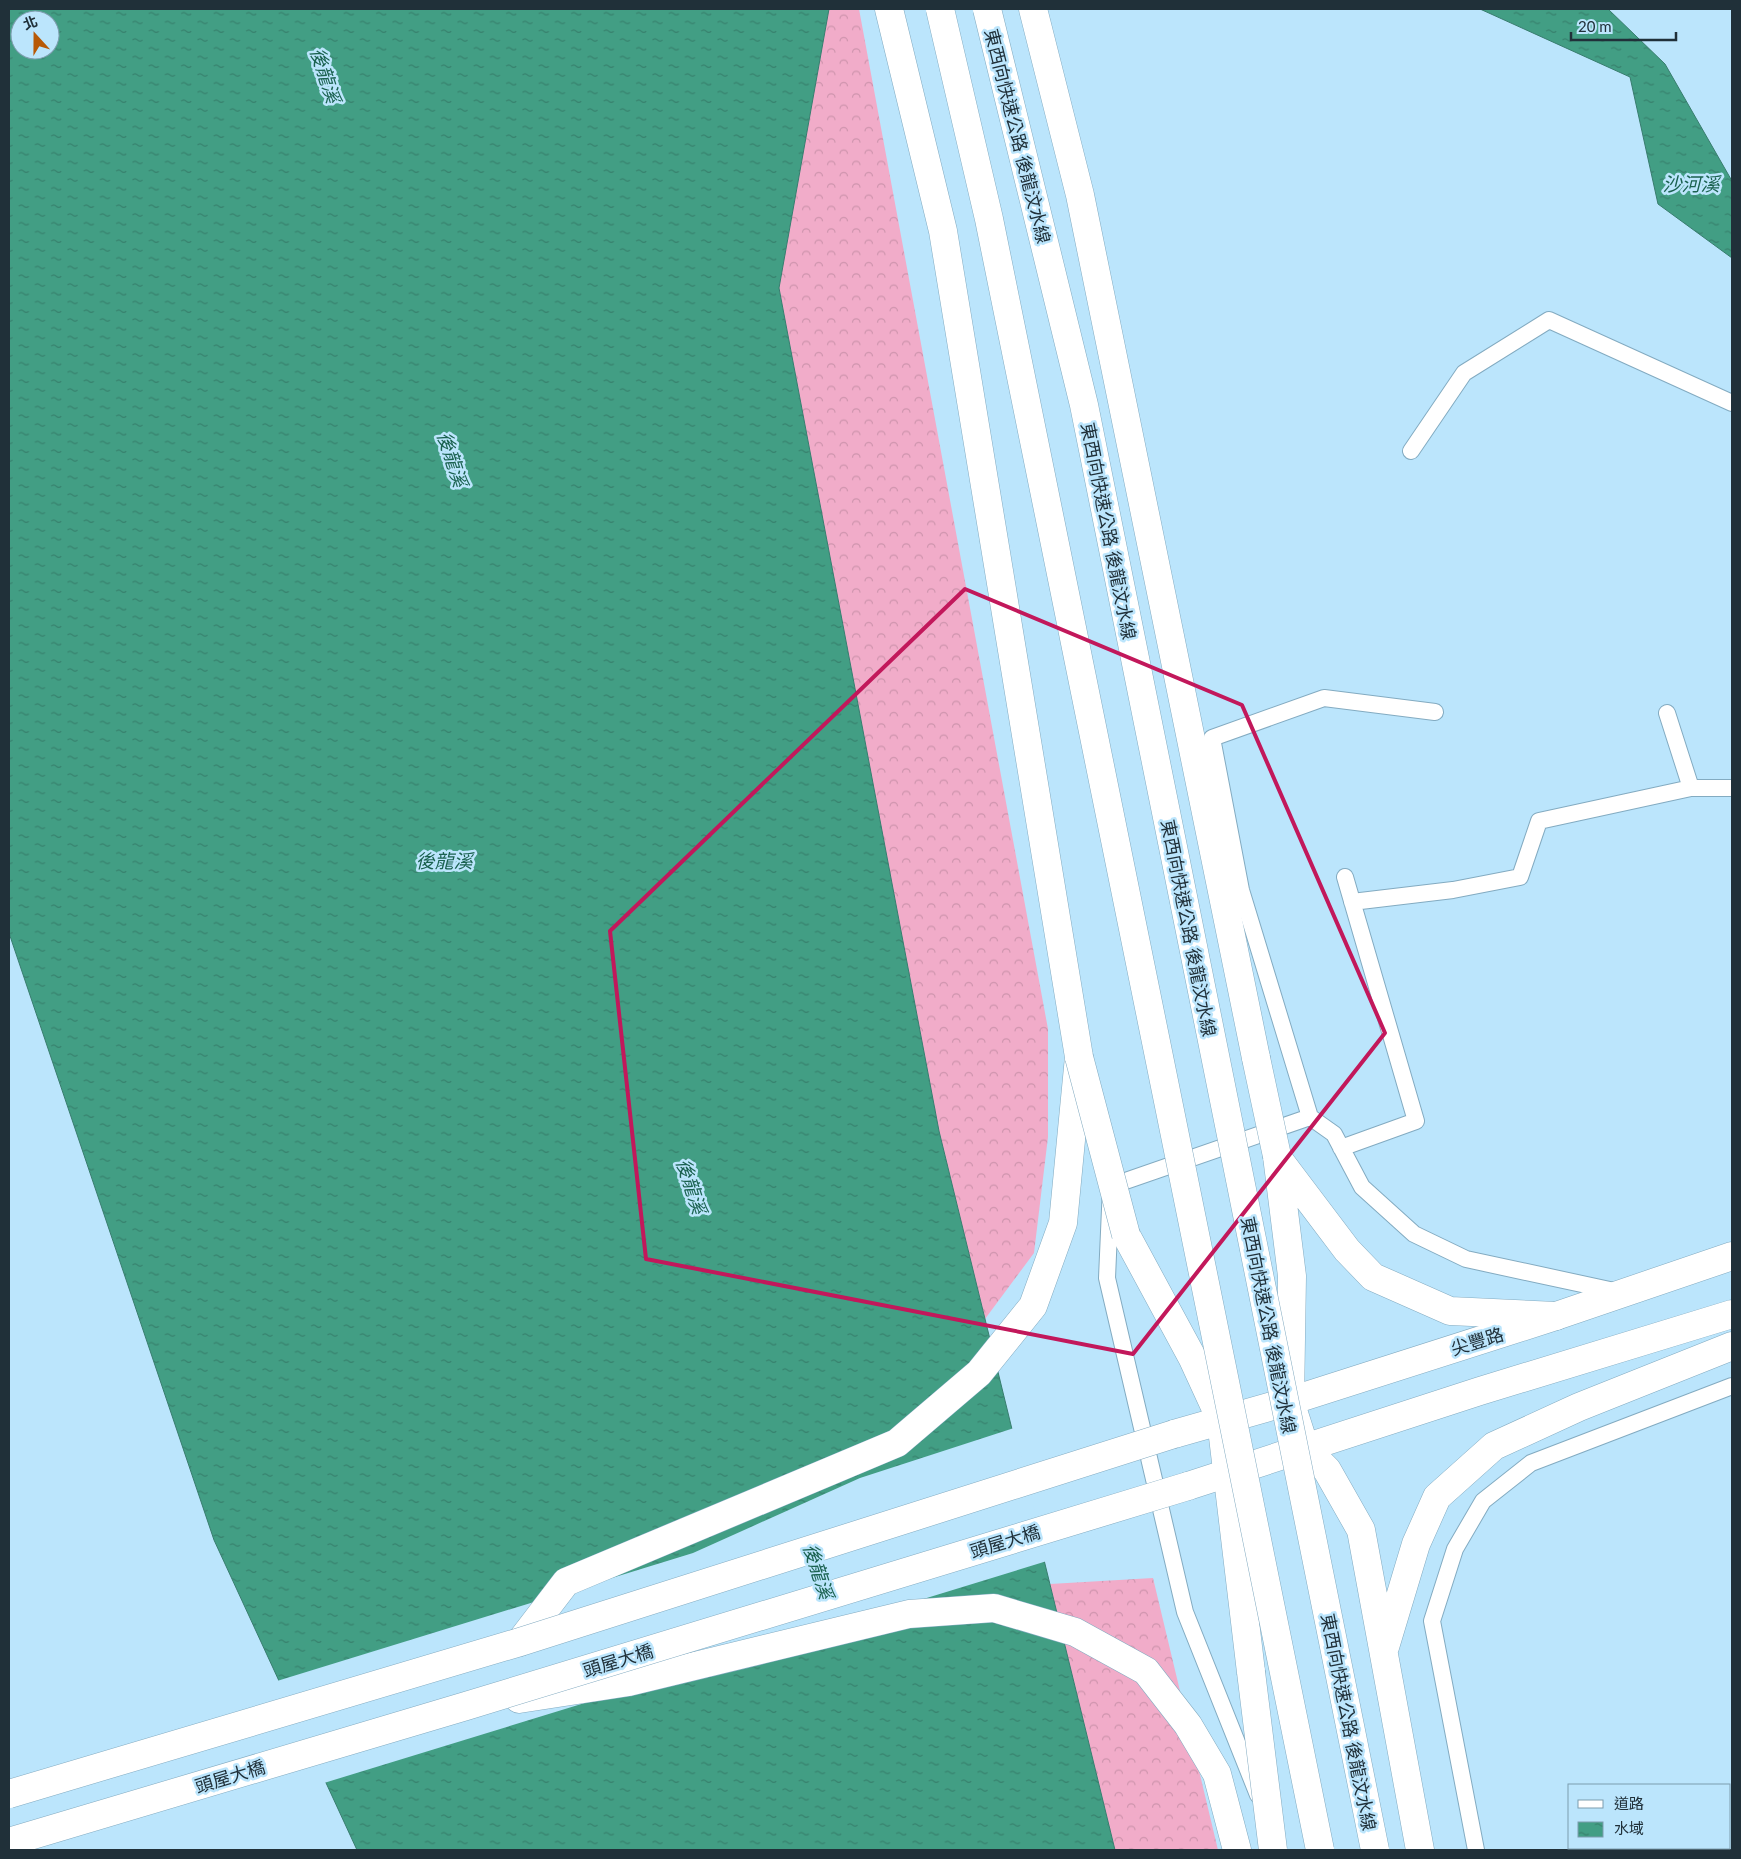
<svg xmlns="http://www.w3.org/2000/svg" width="1741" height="1859" viewBox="0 0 1741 1859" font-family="Lato,'Noto Sans TC',sans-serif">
  <defs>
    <pattern id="forest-crowns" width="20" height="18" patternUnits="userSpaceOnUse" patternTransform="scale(1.25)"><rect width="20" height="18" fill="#f1acc9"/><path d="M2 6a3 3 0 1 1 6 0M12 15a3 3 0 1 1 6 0" fill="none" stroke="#ce94ad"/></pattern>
    <pattern id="water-ripples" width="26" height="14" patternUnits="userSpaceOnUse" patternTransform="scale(1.25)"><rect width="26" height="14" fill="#429e84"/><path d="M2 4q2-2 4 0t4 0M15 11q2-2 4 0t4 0" fill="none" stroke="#37816d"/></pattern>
  </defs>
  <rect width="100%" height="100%" fill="#bbe5fc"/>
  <path fill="url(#forest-crowns)" d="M829,9H859L1048,1029V1137L1034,1253L985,1319L939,1131L779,288Z
    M1153,1578L1218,1850H1115L1050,1584Z"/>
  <path fill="url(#water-ripples)" stroke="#387d6e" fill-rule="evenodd" d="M9,9H829L779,288L939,1131L1115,1850H357L214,1540L9,933ZM20,20H50V50H20Z
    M1480,9H1608L1665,64L1732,181V258L1658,204L1630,77Z"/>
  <path fill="#bbe5fc" d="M1014,1428L1047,1561L324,1783L277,1681L693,1553L860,1478Z"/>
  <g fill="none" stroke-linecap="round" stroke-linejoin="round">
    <g stroke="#83abc1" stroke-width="18">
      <path id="lane" d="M1411,451L1464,373L1549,320L1732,403
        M1435,712L1324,698L1212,738L1241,890L1310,1117L1334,1134L1362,1187L1414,1234L1466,1259L1619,1292
        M1667,713L1691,788H1732
        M1352,902L1453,890L1520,877L1539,821L1691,788
        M1341,1148L1416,1121L1345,877
        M1258,1795L1185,1612L1107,1278L1111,1186L1310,1117
        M1476,1850L1432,1621L1455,1549L1483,1501L1531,1463L1732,1386"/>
    </g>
    <g stroke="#83abc1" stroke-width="29">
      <path id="primary" d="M1174,1434L1290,1401L1556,1316L1732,1256
        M1188,1486L1480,1391L1732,1314"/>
    </g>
    <g stroke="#83abc1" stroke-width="29">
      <path id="highway" d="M1033,9L1080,195L1256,1058
        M1277,1156L1292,1276L1290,1401L1305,1448L1327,1470L1361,1530L1420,1850
        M1279,1160L1347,1250L1373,1277L1450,1311L1556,1316
        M1126,1235L1192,1357L1221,1420L1251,1672
        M520,1642L566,1582L897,1443L979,1373L1033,1306L1063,1223L1079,1057L943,231L889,9
        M1385,1647L1416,1544L1437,1497L1494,1446L1579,1407L1732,1346
        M519,1699L629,1682L909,1614L994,1608L1075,1632L1146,1671L1188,1725L1217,1774L1237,1850"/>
    </g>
    <use href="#lane" stroke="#fff" stroke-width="16"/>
    <use href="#primary" stroke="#fff" stroke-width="28"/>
    <use href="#highway" stroke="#fff" stroke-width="28"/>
    <g stroke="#83abc1" stroke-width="29" stroke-linecap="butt">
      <path id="primary-bridge" d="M9,1794L520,1642L1174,1434
        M9,1842L466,1706L1188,1486"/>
    </g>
    <g stroke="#83abc1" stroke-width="29" stroke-linecap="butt">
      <path id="highway-bridge" d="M940,9L989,219L1320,1850
        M987,9L1084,405L1375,1850
        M1079,1057L1126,1235
        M1256,1058L1277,1156
        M1251,1672L1273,1850"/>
    </g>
    <use href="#primary-bridge" stroke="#fff" stroke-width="28"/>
    <use href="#highway-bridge" stroke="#fff" stroke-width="28"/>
  </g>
  <path fill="none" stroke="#c2185b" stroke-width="4" stroke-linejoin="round" d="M965,589L1242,705L1385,1033L1133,1354L646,1259L610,931Z"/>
  <g text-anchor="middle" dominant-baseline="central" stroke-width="5" stroke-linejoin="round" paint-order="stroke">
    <g font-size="18" fill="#203039" stroke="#bbe5fc">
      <text transform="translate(1018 136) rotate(76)">東西向快速公路 後龍汶水線</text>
      <text transform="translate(1109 531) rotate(79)">東西向快速公路 後龍汶水線</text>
      <text transform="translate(1189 928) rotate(79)">東西向快速公路 後龍汶水線</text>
      <text transform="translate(1269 1325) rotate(79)">東西向快速公路 後龍汶水線</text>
      <text transform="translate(1477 1341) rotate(-17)">尖豐路</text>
      <text transform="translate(1005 1541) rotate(-17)">頭屋大橋</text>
      <text transform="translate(618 1660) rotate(-17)">頭屋大橋</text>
      <text transform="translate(1349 1722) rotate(79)">東西向快速公路 後龍汶水線</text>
      <text transform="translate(230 1776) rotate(-17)">頭屋大橋</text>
    </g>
    <g font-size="19" font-style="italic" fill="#1b6250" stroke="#bbe5fc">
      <text transform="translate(326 75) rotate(72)">後龍溪</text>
      <text x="1691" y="183">沙河溪</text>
      <text transform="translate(453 459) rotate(72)">後龍溪</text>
      <text x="444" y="860">後龍溪</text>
      <text transform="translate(692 1186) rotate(72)">後龍溪</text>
      <text transform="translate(819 1571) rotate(72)">後龍溪</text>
    </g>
  </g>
  <rect width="1741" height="1859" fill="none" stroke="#203039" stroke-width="20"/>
  <rect x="1568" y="1784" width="162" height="65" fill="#bbe5fc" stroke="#7d9dae"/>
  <rect x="1578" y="1800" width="25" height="8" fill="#ffffff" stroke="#7d9dae"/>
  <text x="1614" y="1809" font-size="15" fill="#203039">道路</text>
  <rect x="1578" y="1822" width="25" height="15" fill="url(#water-ripples)" stroke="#7d9dae"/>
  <text x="1614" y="1834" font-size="15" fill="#203039">水域</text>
  <g transform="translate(35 35) rotate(339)"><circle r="24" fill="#bbe5fc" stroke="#7d9dae"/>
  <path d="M0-4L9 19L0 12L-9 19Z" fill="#b75906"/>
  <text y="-8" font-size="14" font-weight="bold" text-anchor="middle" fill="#203039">北</text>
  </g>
  <path d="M1571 32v8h105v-8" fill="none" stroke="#203039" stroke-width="2.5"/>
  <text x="1578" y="32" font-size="15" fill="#203039" stroke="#bbe5fc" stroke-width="4" paint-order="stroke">20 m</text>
</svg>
